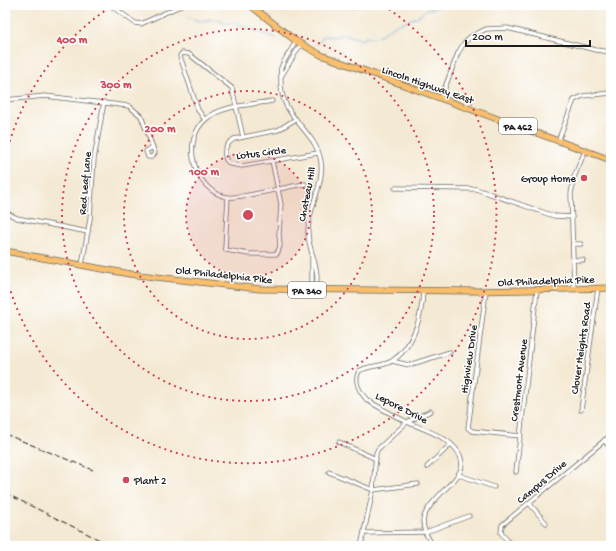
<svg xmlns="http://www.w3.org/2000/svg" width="616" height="551" viewBox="0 0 616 551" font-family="'Gochi Hand',sans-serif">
  <rect width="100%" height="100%" fill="#fff"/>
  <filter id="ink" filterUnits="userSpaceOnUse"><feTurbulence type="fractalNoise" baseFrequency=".025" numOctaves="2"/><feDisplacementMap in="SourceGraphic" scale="8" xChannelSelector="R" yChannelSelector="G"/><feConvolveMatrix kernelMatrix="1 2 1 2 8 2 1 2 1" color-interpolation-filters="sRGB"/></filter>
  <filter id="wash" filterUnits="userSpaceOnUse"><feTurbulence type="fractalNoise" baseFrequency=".012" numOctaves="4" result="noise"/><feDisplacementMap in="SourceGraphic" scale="16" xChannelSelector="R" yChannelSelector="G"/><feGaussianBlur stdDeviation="0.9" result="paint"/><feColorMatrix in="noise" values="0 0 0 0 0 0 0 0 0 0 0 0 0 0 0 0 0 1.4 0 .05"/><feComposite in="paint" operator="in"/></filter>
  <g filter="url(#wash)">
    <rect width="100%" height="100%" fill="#f4e9d3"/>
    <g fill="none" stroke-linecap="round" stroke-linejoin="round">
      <g stroke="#64a2d6" stroke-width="1">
        <polyline points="610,5 611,6"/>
        <polyline points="188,17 199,21 216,19 224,23 234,23 276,38"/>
        <polyline points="317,45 324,36 333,37 344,34 362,40 365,37 371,38 380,35 394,26 419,16 426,10 445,5"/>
      </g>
    </g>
  </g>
  <g filter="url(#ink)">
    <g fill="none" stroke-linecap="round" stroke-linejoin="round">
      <g stroke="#68645c" stroke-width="5">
        <g id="minor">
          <polyline points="110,5 135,23 141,24 182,5"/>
          <polyline points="353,7 358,5"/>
          <path d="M296 41C292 49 284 59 281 68 280 71 281 76 281 80 279 118 316 129 321 162 324 187 307 209 308 234 309 253 322 271 315 290"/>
          <polyline points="282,75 301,44"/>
          <polyline points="441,98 458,53 464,43 470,37 486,29 507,28 596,50 611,52"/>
          <polyline points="5,100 45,96 129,106 141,116 155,153 152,157 148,157 146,151 153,147"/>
          <path d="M272 101C252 105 222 105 206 119 180 141 194 191 227 197 240 199 289 186 305 184"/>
          <path d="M296 119 278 130 234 139C225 145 223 151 226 160L230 164 242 166 318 153"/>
          <polyline points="205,120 198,110 180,56 182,53 189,54 232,88 243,137"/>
          <polyline points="558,141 574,100 583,96 611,93"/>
          <polyline points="395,188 476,189 554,216 572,217"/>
          <polyline points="228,197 225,247 226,250 249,254 277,254 280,246 279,234 281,204 272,161"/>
          <polyline points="5,212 17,218 88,232"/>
          <polyline points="573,244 581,244"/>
          <polyline points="312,255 312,281 315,290"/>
          <polyline points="573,260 583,260"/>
          <polyline points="82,265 90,219 94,159 104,102"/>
          <polyline points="574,289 571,194 574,177 585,151"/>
          <path d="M423 291C422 315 414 347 392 361 382 367 369 365 359 371 353 382 360 392 367 400 380 408 393 415 407 422 425 430 461 440 462 464 462 471 458 475 454 480 446 489 424 508 423 521 423 530 428 538 433 546"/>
          <polyline points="486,291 468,428 472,431 521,436"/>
          <polyline points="392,361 409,365 450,352"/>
          <polyline points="581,410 598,288"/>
          <polyline points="604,440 611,449"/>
          <polyline points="339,442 376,459"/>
          <polyline points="427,467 451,444"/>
          <polyline points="329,472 373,490 418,484"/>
          <polyline points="516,472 537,290"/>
          <polyline points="459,475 494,487"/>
          <polyline points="529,503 546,523"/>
          <polyline points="364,533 426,532 469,516"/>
          <polyline points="361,546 373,490 376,453 378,449 407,422 431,411"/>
          <polyline points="512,546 501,533 502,525 611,435"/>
        </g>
      </g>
      <g stroke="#68645c" stroke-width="7">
        <g id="primary">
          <polyline points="250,5 296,41 321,55 611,160"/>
          <polyline points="5,251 130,274 260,289 476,291 611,288"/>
        </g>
      </g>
      <use href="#minor" stroke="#fff" stroke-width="3.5"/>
      <use href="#primary" stroke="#f9bf6d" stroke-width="5.5"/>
      <g stroke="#1c1c1c" stroke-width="1" stroke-dasharray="6 3" stroke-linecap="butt">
        <polyline points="5,434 93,470"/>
        <polyline points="5,493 112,546"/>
      </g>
    </g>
  </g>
  <circle cx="248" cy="215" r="62" fill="#d1495b" fill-opacity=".12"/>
  <g fill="none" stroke="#d1495b" stroke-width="2" stroke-dasharray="2 4">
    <circle cx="248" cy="215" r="62"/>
    <circle cx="248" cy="215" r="124"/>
    <circle cx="248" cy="215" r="186"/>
    <path d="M5 159A249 249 0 0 1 112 6M384 6A249 249 0 1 1 5 271"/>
  </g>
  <g fill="#d1495b" stroke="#fff" stroke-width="1.5">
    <circle cx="584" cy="178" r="4"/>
    <circle cx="126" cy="480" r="4"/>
  </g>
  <g text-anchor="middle" stroke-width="3" stroke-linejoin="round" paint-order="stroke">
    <g fill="#fff" stroke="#606060" stroke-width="1">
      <rect x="499" y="118" width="38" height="16" rx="3"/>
      <rect x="288" y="282" width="38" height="16" rx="3"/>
    </g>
    <g font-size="10" font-weight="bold" fill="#1c1c1c">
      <text x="518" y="130">PA 462</text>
      <text x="307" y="294">PA 340</text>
    </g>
    <g font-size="11" fill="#1c1c1c" stroke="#fff">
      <text transform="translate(428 84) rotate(19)" y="4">Lincoln Highway East</text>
      <text transform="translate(261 152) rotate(-7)" y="4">Lotus Circle</text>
      <text transform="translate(84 183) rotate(-85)" y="4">Red Leaf Lane</text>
      <text transform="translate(306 194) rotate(-79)" y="4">Chateau Hill</text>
      <text transform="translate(224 274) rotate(6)" y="4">Old Philadelphia Pike</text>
      <text transform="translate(546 280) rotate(-2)" y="4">Old Philadelphia Pike</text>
      <text transform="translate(580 348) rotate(-82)" y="4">Clover Heights Road</text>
      <text transform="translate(468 359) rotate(-82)" y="4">Highview Drive</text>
      <text transform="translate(518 380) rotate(-83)" y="4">Crestmont Avenue</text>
      <text transform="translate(402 407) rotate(27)" y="4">Lepore Drive</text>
      <text transform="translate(541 481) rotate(-40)" y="4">Campus Drive</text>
    </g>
    <g font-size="11" fill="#1c1c1c" stroke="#fff" text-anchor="end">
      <text x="576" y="182">Group Home</text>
      <text x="134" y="484" text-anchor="start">Plant 2</text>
    </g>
  </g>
  <circle cx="248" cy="215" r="6" fill="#d1495b" stroke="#fff" stroke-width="2"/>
  <g font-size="12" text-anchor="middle" font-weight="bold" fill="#d1495b" stroke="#fff" stroke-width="3" stroke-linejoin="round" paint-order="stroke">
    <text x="72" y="43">400 m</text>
    <text x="116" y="88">300 m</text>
    <text x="160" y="132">200 m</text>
    <text x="204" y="175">100 m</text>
  </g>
  <rect width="616" height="551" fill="none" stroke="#fff" stroke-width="20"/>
  <path d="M466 40v6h124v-6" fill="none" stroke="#1c1c1c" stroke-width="2"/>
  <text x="472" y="40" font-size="12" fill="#1c1c1c" stroke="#ffffff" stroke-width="3" paint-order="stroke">200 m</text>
</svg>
